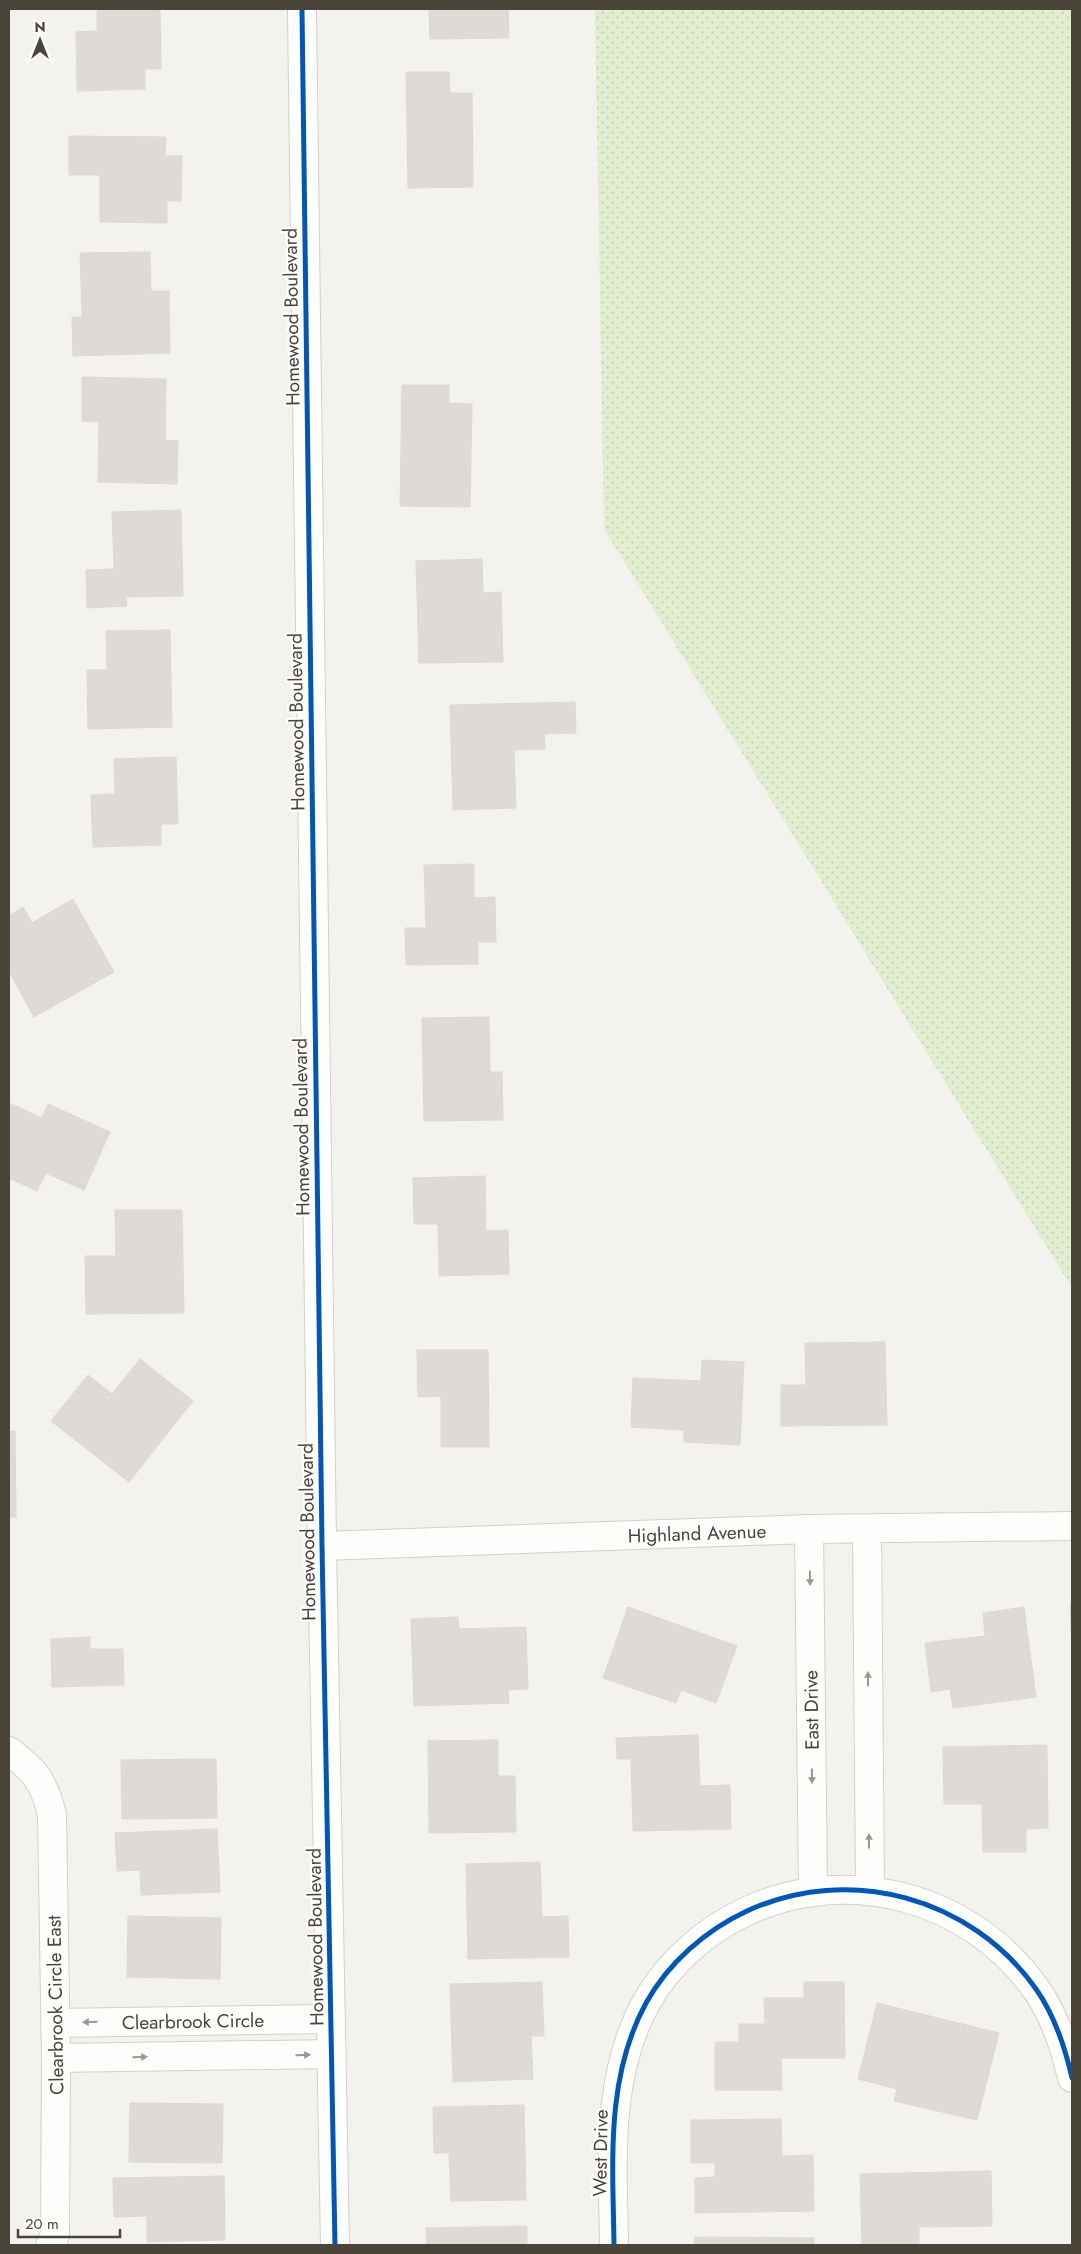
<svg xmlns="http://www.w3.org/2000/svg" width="1081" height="2254" viewBox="0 0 1081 2254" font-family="Jost,sans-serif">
  <defs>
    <pattern id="grass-dots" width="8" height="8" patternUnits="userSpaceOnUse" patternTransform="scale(1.25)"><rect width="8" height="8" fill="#e1eecf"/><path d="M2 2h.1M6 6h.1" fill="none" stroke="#c3cdb2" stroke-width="1.8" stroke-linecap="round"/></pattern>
  </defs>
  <rect width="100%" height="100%" fill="#f4f2ee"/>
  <polygon fill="url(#grass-dots)" points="595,9 1072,9 1072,1288 604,529"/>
  <g fill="#dedbd6" stroke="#dcd9d4">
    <polygon points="97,9 160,9 161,69 145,69 145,89 77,91 76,32 97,31"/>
    <polygon points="429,9 508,9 509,38 430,39"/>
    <polygon points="406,72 449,72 450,93 472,93 473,187 408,188"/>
    <polygon points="69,136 166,137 165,156 182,156 181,201 167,201 167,223 100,222 100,175 69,175"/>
    <polygon points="150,252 151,291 169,291 170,353 73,356 72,317 82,317 80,253"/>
    <polygon points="82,377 166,379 165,440 178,441 177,484 98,482 99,422 82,421"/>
    <polygon points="402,385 449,385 449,403 472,404 470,507 400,506"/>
    <polygon points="181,510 183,596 126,597 127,606 87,608 86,570 114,569 112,512"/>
    <polygon points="482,559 483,593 501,592 503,662 419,663 416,561"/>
    <polygon points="170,630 172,727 88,729 87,670 107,670 106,631"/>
    <polygon points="575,702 576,733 544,734 545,749 514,750 516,808 453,810 450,705"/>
    <polygon points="176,757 178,824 161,824 161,845 93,847 91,795 115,794 114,759"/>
    <polygon points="474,864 474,898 495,897 496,942 478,942 478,964 406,965 405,928 426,928 424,865"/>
    <polygon points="73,899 114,972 34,1017 9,971 9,916 23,907 32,923"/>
    <polygon points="489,1017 490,1072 502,1072 503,1120 424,1121 422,1018"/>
    <polygon points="9,1103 42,1118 48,1104 110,1132 84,1190 46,1173 37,1191 9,1178"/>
    <polygon points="485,1176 486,1231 508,1230 509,1274 439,1276 438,1224 414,1224 413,1178"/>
    <polygon points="115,1210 182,1210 184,1313 86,1314 85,1256 116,1256"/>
    <polygon points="885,1342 887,1425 781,1426 781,1385 806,1385 805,1343"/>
    <polygon points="417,1350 488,1350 489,1447 441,1447 441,1396 418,1397"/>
    <polygon points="140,1359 193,1401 129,1482 51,1421 88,1375 112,1394"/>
    <polygon points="702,1360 744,1362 740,1445 684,1442 684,1430 631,1427 633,1378 701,1381"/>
    <polygon points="15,1431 16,1517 9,1517 9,1432"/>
    <polygon points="1070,1604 1072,1604 1072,1651"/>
    <polygon points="628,1607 737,1646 716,1703 681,1690 676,1703 603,1678"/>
    <polygon points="1024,1607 1036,1697 953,1708 950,1689 931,1692 925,1643 985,1636 983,1613"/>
    <polygon points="458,1617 459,1629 526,1627 528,1689 508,1690 509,1703 414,1706 411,1619"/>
    <polygon points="90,1637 90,1649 123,1649 124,1685 52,1687 51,1639"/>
    <polygon points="698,1735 700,1786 730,1785 731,1829 633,1831 631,1759 617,1759 616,1738"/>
    <polygon points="498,1740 498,1776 515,1776 516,1832 429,1833 428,1741"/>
    <polygon points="1047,1745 1048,1828 1026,1829 1026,1852 983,1852 982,1804 944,1804 943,1747"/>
    <polygon points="216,1759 217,1818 122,1819 121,1760"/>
    <polygon points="217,1829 220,1892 141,1895 140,1870 117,1871 115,1833"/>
    <polygon points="540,1862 542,1917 568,1916 569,1957 468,1959 466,1864"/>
    <polygon points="128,1916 221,1918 220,1979 127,1977"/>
    <polygon points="542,1982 544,2036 531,2036 533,2079 453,2082 450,1984"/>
    <polygon points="804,1982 844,1982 845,2058 781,2058 782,2090 715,2090 715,2042 739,2042 739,2024 765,2024 764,1998 804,1998"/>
    <polygon points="877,2003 999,2033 977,2120 894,2101 897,2089 858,2079"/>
    <polygon points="130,2103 223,2104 222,2163 129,2162"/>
    <polygon points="524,2105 526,2200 451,2201 449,2153 434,2153 433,2107"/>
    <polygon points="781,2119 782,2156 813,2155 814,2211 695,2213 695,2178 715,2177 715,2163 691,2163 691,2120"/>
    <polygon points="991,2171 992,2226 919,2227 919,2245 862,2245 860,2174"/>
    <polygon points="224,2176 225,2240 147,2242 147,2216 114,2217 113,2178"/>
    <polygon points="527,2226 527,2245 427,2245 426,2228"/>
    <polygon points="695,2237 814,2238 814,2245 694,2245"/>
  </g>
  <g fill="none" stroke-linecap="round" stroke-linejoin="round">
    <g stroke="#d2d0cb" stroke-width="30">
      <g id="minor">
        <polyline points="809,1529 813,1891"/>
        <polyline points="867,1529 870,1890"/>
        <polyline points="322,1546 809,1529 1072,1526"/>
        <path d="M9 1751C36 1772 43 1780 52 1814L56 2058 55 2235 50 2245"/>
        <polyline points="55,2023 331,2019"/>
        <polyline points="56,2058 332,2054"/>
        <path d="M614 2245C613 2163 605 2078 646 2003 668 1963 706 1930 747 1911 849 1864 971 1897 1036 1989 1055 2016 1065 2047 1072 2078"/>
      </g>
    </g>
    <g stroke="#d2d0cb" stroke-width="30">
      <polyline id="tertiary" points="302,9 322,1546 335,2245"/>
    </g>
    <use href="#minor" stroke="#fdfdfc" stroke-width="28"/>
    <use href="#tertiary" stroke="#fdfdfc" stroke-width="28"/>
    <g stroke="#fff" stroke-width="8">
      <g id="cycleway">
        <polyline points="302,9 322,1546 335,2245"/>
        <path d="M614 2245C613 2163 605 2078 646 2003 668 1963 706 1930 747 1911 849 1864 971 1897 1036 1989 1055 2016 1065 2047 1072 2078"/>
      </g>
    </g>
    <use href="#cycleway" stroke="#0057b8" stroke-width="5"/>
  </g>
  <defs><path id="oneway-solid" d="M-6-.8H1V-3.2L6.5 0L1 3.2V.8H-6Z" transform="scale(1.25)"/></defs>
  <g fill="#9b9791">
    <use href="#oneway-solid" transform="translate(810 1578) rotate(89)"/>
    <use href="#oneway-solid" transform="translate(868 1679) rotate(-90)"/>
    <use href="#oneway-solid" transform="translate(812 1776) rotate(89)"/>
    <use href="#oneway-solid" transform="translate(869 1841) rotate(-90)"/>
    <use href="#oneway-solid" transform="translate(90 2022) rotate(179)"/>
    <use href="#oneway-solid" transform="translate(303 2055) rotate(-1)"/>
    <use href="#oneway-solid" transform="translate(140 2057) rotate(-1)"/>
  </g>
  <g text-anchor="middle" stroke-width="4.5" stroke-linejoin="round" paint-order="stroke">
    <g font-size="19" fill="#4b4439" stroke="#fff">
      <text transform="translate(291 317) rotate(-91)" y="7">Homewood Boulevard</text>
      <text transform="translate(296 722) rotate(-91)" y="7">Homewood Boulevard</text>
      <text transform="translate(301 1127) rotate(-91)" y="7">Homewood Boulevard</text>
      <text transform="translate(307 1532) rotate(-91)" y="7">Homewood Boulevard</text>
      <text transform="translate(697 1533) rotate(-2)" y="7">Highland Avenue</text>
      <text transform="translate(811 1710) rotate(-91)" y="7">East Drive</text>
      <text transform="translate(315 1937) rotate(-91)" y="7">Homewood Boulevard</text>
      <text transform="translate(55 2005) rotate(-91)" y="7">Clearbrook Circle East</text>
      <text transform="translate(193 2021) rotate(-1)" y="7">Clearbrook Circle</text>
      <text transform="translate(600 2153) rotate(-89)" y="7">West Drive</text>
    </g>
  </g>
  <rect width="1081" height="2254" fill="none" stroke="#4b4439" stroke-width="20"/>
  <g transform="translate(40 40)" stroke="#ffffff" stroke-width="4" paint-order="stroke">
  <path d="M0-4L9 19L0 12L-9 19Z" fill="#4b4439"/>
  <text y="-8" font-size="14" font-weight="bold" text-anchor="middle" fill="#4b4439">N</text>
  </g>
  <path d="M18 2229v8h102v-8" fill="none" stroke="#4b4439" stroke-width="2.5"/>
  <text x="25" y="2229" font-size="15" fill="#4b4439" stroke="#ffffff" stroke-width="4" paint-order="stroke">20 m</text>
</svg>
